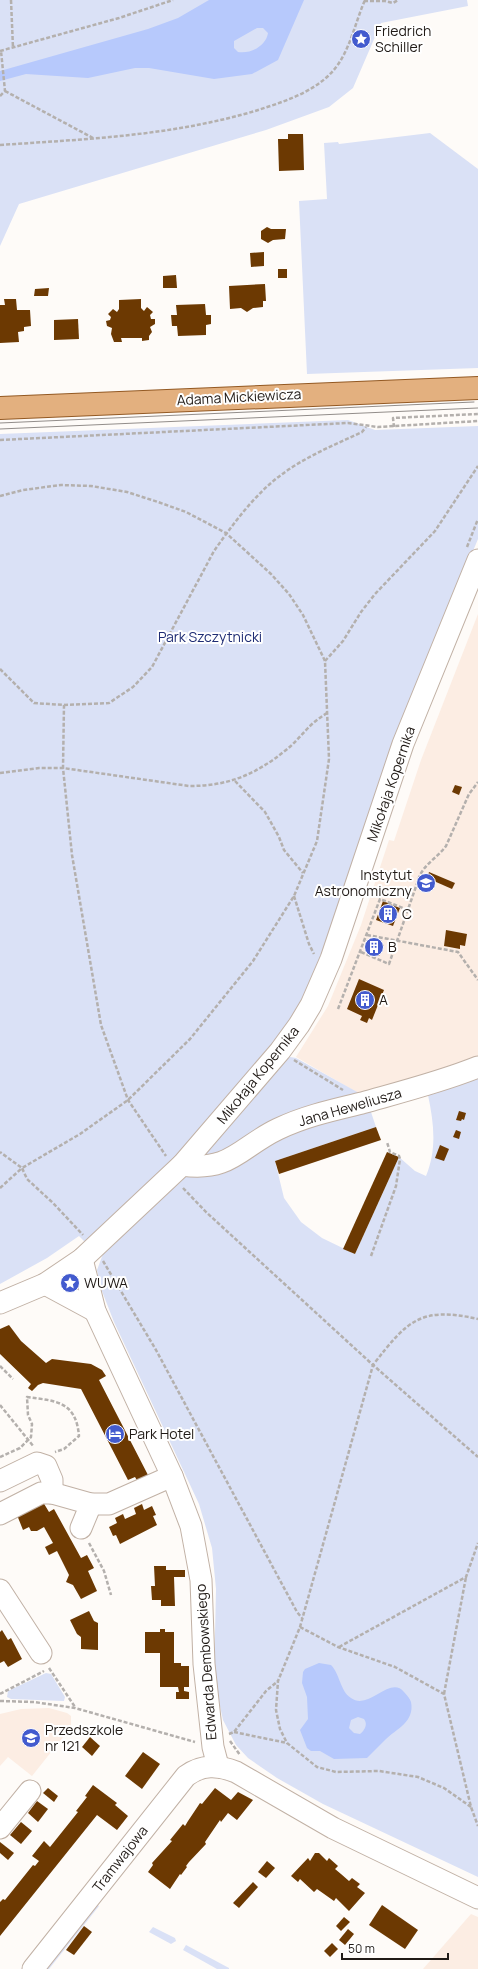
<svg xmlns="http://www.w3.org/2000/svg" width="478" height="1969" viewBox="0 0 478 1969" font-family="Manrope,sans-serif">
  <rect width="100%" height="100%" fill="#fefbf8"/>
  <g fill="#fcede3">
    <polygon points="478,614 478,1059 475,1062 358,1093 296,1057 328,1006 361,925 389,840 394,841 421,760"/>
    <polygon points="49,1708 67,1713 71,1716 71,1727 32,1776 8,1757 0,1766 0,1714 21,1709"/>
    <polygon points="471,1914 478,1917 478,1969 423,1969"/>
  </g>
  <g fill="#dae1f6">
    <polygon points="0,0 467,0 468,6 381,23 353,88 329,107 266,130 19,204 0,246"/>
    <polygon points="430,133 478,169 478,368 307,374 299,201 327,199 324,143 338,142 339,144"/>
    <polygon points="348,420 375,430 478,426 478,539 395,739 327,953 304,1007 218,1114 89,1246 79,1236 47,1258 0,1284 0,434"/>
    <path d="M285 1056 296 1058 359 1093 369 1106 376 1127 275 1161 284 1198 301 1222 322 1238 355 1254 399 1157 415 1171 426 1176C437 1149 434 1124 428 1095L478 1078V1877L323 1804 277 1778 248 1758 236 1745 223 1720 214 1679 216 1589 212 1548 199 1504 114 1322 100 1286 97 1270 103 1254 162 1198Z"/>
    <polygon points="46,1673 51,1674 65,1697 64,1701 11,1699 7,1697 8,1691"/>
    <polygon points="94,1902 99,1906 49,1969 40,1969"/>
    <polygon points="153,1927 175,1938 176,1941 171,1944 149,1932"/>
    <polygon points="186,1945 229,1968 229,1969 217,1969 183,1950"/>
  </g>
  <g fill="#b7c9fc" fill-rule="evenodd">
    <path d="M209 0H304L278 60 252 74 214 79 149 68H135L88 78 26 74 0 81V71L148 29 178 18ZM257 28H263L268 33C266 46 251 54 238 52L234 48V41Z"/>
    <path d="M319 1663 331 1665C340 1674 340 1691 351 1698 369 1711 390 1675 404 1692 407 1695 410 1699 411 1702 415 1722 396 1729 385 1740 379 1746 373 1752 367 1758L334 1759 320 1751H311L307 1748 300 1730 308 1719 307 1697 302 1683 303 1672 305 1669ZM358 1717 364 1719C368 1724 365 1730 360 1734L354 1733 349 1728 351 1720Z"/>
  </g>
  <g fill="#6c3902">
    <polygon points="288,134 303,134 304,170 279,171 278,139 288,139"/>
    <polygon points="267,227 271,229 286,229 285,239 273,240 268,243 261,239 261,231"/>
    <polygon points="264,252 264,266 251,267 250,253"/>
    <rect x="278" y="269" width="9" height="9"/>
    <polygon points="176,275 177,288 163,288 163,276"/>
    <polygon points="265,284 266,301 263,301 263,307 253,308 247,312 241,308 230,309 229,286"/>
    <polygon points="49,288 48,296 34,296 35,289"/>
    <polygon points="4,299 16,299 17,310 30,310 31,326 24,327 24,331 18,332 19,342 0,343 0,305 5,305"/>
    <polygon points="141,299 141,308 144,311 147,307 153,312 150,315 151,319 155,319 155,324 150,327 152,332 149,336 149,340 142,341 142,338 121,338 122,342 114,342 111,334 112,328 107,326 106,321 110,320 111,317 108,314 113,309 117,312 119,309 119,300"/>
    <polygon points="205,304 206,315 211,315 211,324 206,325 206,335 178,336 177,326 172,326 171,315 177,315 176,305"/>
    <polygon points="78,319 79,339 54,340 54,320"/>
    <polygon points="455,785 462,787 459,795 452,792"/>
    <polygon points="429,872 455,883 452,889 427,878"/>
    <polygon points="383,901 400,908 393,926 376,920"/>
    <polygon points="446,930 467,934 465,946 460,945 460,949 444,946"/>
    <polygon points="369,939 384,945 379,956 365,950"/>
    <polygon points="359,979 384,990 372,1020 369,1018 367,1023 360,1020 362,1016 347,1009"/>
    <polygon points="459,1111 466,1113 464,1120 462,1119 461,1121 456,1120"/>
    <polygon points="376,1127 381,1140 279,1174 275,1161"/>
    <polygon points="456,1130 461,1132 459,1139 453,1137"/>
    <polygon points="440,1145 449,1149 444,1161 435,1158"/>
    <polygon points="387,1152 399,1157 355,1254 343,1249"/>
    <polygon points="9,1325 21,1341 46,1363 52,1359 91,1364 102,1370 106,1376 99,1380 149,1477 138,1482 135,1477 128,1480 81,1389 43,1383 38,1385 32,1391 28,1388 31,1384 0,1354 0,1329"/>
    <polygon points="43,1502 49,1512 54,1509 81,1558 87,1555 94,1568 88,1571 97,1591 81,1599 73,1585 66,1582 69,1575 57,1551 49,1555 45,1547 53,1543 44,1527 37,1531 31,1531 29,1527 23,1530 17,1515"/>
    <polygon points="142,1504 144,1510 152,1506 156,1515 153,1516 157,1525 120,1544 116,1535 113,1536 109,1527 117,1523 115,1518 123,1514 125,1519 136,1514 134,1508"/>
    <polygon points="154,1566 166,1566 166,1570 185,1570 185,1577 174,1577 175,1606 161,1606 161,1600 152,1600 151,1586 155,1586"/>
    <polygon points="89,1611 94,1621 98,1623 98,1650 81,1649 81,1637 77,1634 70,1620"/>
    <polygon points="160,1629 165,1629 165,1632 174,1632 174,1663 181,1663 181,1666 189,1666 189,1687 184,1687 184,1691 189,1692 189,1699 176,1699 176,1692 179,1692 178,1687 160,1687 160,1653 145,1653 145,1632 160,1632"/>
    <polygon points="2,1630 8,1640 11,1638 22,1659 8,1667 4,1661 0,1663 0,1632"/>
    <polygon points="90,1737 100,1746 92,1756 82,1747"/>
    <polygon points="143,1752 160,1764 142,1789 125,1776"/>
    <polygon points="93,1785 117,1803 115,1805 128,1816 117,1830 97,1815 0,1936 0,1902 3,1899 5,1900 33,1865 35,1866 39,1861 32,1856 44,1841 50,1847 78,1812 76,1811 87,1797 85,1796"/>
    <polygon points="48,1788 58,1796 54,1802 43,1793"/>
    <polygon points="215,1788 231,1800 238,1792 253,1800 237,1820 228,1813 221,1822 220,1820 205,1842 206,1844 189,1862 186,1866 187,1867 181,1875 180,1874 170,1889 148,1872 153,1865 152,1863 172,1841 170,1840 183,1824 185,1826 188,1821 200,1803 202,1804"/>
    <polygon points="37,1801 48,1809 38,1822 28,1813"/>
    <polygon points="21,1822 32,1831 21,1844 10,1835"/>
    <polygon points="0,1842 14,1853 8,1860 0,1853"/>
    <polygon points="315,1853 319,1853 327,1861 329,1858 338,1866 335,1869 341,1874 349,1881 352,1878 360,1884 357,1887 365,1893 349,1911 336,1898 334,1901 317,1889 314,1892 300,1879 298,1882 291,1876 308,1858 310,1861"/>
    <polygon points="267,1861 275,1868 266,1878 258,1872"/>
    <polygon points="253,1882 258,1887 239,1908 233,1903"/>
    <polygon points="382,1905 418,1930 405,1949 369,1925"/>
    <polygon points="344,1917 350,1922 341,1931 336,1926"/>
    <polygon points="84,1926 92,1932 74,1955 66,1950"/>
    <polygon points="348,1929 354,1934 345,1945 339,1940"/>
    <polygon points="332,1943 338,1949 330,1957 324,1951"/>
  </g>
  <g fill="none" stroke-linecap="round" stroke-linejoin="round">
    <g stroke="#c1b1a5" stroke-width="23">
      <g id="minor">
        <path d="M182 1165C231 1172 240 1147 278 1129 305 1116 333 1110 362 1103 401 1092 441 1082 478 1067"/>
        <polyline points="82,1259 95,1311 172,1476 191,1526 201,1580 204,1664 213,1747 218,1766"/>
        <polyline points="45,1284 95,1311"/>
        <polyline points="0,1303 45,1284 82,1259 182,1165 280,1051 299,1025 311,1005 331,959 403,744 478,560"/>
        <polyline points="0,1481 37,1463 46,1466 52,1480 52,1493"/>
        <polyline points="0,1514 41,1493 52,1493 91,1504 109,1504 172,1476"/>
        <polyline points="81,1528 91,1504"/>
        <polyline points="0,1590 41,1653"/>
        <polyline points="0,1828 30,1791"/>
        <path d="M33 1969 186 1776C202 1764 218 1765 236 1772L333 1828 478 1898"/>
      </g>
    </g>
    <g stroke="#935923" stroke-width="24">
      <polyline id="major" points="0,408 478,388"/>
    </g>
    <g stroke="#b4b0ad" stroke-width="2.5" stroke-dasharray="4 2" stroke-linecap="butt">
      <polyline points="11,0 13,48"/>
      <polyline points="364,1 385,1 393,3 398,0"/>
      <polyline points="0,51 119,18 173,0"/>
      <polyline points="5,91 93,138"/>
      <polyline points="0,96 5,91 1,51"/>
      <path d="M0 145C88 139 170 136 255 111 280 103 309 94 328 76 349 57 354 25 365 0"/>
      <polyline points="394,427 393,418 478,414"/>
      <polyline points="0,440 348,423 378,427 478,421"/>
      <polyline points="0,496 23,490 61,485 91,486 127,492 158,502 186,512 226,533 271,574 289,594 303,615 325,661 329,759 317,841 294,896 253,961 190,1039 128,1100 80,1134 22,1168 0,1152"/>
      <polyline points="467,547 478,519"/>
      <polyline points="325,661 343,641 361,612 375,594 435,531 478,466"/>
      <polyline points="0,669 34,703 64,705 63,768 72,855 101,1025 128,1100 166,1156"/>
      <path d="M64 705 109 703 133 687 152 667 214 551C233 524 255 494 281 475 305 457 334 445 362 432L366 427"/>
      <path d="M0 773 39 768H63L189 786C228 786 255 775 286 750 295 743 302 734 310 726 315 721 321 717 327 713"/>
      <polyline points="235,781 265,812 279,837 284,850 303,873"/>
      <polyline points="294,896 309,944 314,954"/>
      <polyline points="367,935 458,952 478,980"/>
      <path d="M361 952 389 964 420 875C426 863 438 857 446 846L469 794 478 782"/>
      <polyline points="338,1009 380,899 408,910"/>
      <polyline points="294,1060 343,1090"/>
      <polyline points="0,1188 22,1168 27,1179 53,1203 83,1235"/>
      <polyline points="183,1188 206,1212 373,1365 478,1457"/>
      <polyline points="371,1256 396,1186 400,1159 399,1156 390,1152 387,1142"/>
      <polyline points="103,1261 156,1350 297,1612 302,1618"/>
      <polyline points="0,1366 13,1379"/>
      <polyline points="0,1405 34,1447"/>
      <path d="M0 1457 20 1448 31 1437 32 1424 28 1415 27 1397C56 1401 76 1401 79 1436L64 1449 55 1452"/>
      <polyline points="89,1543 104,1571 111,1595"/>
      <polyline points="300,1627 338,1647 395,1667 444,1694 471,1807 478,1826"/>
      <polyline points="339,1647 466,1577 478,1543"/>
      <polyline points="49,1668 75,1707"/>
      <polyline points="0,1694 44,1671"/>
      <polyline points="444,1694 466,1577"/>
      <polyline points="0,1701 34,1702 75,1708 195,1742"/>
      <polyline points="234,1732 287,1743"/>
      <polyline points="229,1734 234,1732 266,1691 278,1681"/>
      <polyline points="230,1741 240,1755"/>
      <path d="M471 1807 444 1788 418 1777 379 1771 336 1772 317 1767 287 1743 280 1729 276 1710 278 1681 300 1627 373 1365C407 1321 420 1306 478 1319"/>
    </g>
    <use href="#minor" stroke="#fff" stroke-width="21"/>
    <use href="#major" stroke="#e3b07f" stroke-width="22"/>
    <g stroke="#928d8a" stroke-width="1">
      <polyline points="0,423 474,402"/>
      <polyline points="0,429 478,408"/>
    </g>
  </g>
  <defs>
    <g id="sight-disc" transform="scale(1)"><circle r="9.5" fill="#435bce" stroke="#fff"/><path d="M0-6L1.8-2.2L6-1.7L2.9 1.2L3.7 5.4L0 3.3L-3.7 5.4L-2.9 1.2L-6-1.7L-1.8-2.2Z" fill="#fff"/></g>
    <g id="university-disc" transform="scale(1)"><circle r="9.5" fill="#435bce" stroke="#fff"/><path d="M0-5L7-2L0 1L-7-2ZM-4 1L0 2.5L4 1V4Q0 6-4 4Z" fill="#fff"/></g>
    <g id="building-disc" transform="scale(1)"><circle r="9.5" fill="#435bce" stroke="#fff"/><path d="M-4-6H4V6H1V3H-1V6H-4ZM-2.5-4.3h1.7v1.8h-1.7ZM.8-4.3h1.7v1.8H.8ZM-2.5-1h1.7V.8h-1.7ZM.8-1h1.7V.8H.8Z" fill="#fff"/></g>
    <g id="hotel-disc" transform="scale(1)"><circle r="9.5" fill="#435bce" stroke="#fff"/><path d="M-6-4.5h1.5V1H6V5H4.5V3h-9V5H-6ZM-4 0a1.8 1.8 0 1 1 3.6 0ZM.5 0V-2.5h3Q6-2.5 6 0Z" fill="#fff"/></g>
    <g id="school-disc" transform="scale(1)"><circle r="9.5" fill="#435bce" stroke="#fff"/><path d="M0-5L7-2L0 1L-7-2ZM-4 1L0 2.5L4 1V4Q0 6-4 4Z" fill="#fff"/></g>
  </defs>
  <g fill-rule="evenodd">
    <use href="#sight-disc" x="361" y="39"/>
    <use href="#university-disc" x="426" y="883"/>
    <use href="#building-disc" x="388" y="914"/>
    <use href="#building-disc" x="374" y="947"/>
    <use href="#building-disc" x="365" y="1000"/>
    <use href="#sight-disc" x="70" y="1283"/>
    <use href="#hotel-disc" x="115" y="1434"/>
    <use href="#school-disc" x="31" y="1738"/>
  </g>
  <g text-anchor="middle" stroke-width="4" stroke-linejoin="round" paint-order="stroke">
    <g font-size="14" fill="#201a16" stroke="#fff" text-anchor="start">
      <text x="375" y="36">Friedrich<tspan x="375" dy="16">Schiller</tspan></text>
      <text x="412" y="880" text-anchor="end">Instytut<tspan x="412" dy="16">Astronomiczny</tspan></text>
      <text x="402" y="919">C</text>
      <text x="388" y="952">B</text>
      <text x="379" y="1005">A</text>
      <text x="84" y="1288">WUWA</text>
      <text x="129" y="1439">Park Hotel</text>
      <text x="45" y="1735">Przedszkole<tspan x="45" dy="16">nr 121</tspan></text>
    </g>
    <g font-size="14" fill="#201a16" stroke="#fff">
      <text transform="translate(239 397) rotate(-3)" y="5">Adama Mickiewicza</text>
      <text transform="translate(391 784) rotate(-71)" y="5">Mikołaja Kopernika</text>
      <text transform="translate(258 1075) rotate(-51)" y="5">Mikołaja Kopernika</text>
      <text transform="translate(350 1107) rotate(-16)" y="5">Jana Heweliusza</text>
      <text transform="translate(206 1662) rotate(-94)" y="5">Edwarda Dembowskiego</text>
      <text transform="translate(120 1859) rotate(-52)" y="5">Tramwajowa</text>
    </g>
    <g font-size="14" fill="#1f2d74" stroke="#fff">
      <text x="210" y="642">Park Szczytnicki</text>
    </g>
  </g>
  <path d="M342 1953v6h106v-6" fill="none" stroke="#201a16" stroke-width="2"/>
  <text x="348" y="1953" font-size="12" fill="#201a16" stroke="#ffffff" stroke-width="3" paint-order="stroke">50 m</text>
</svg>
